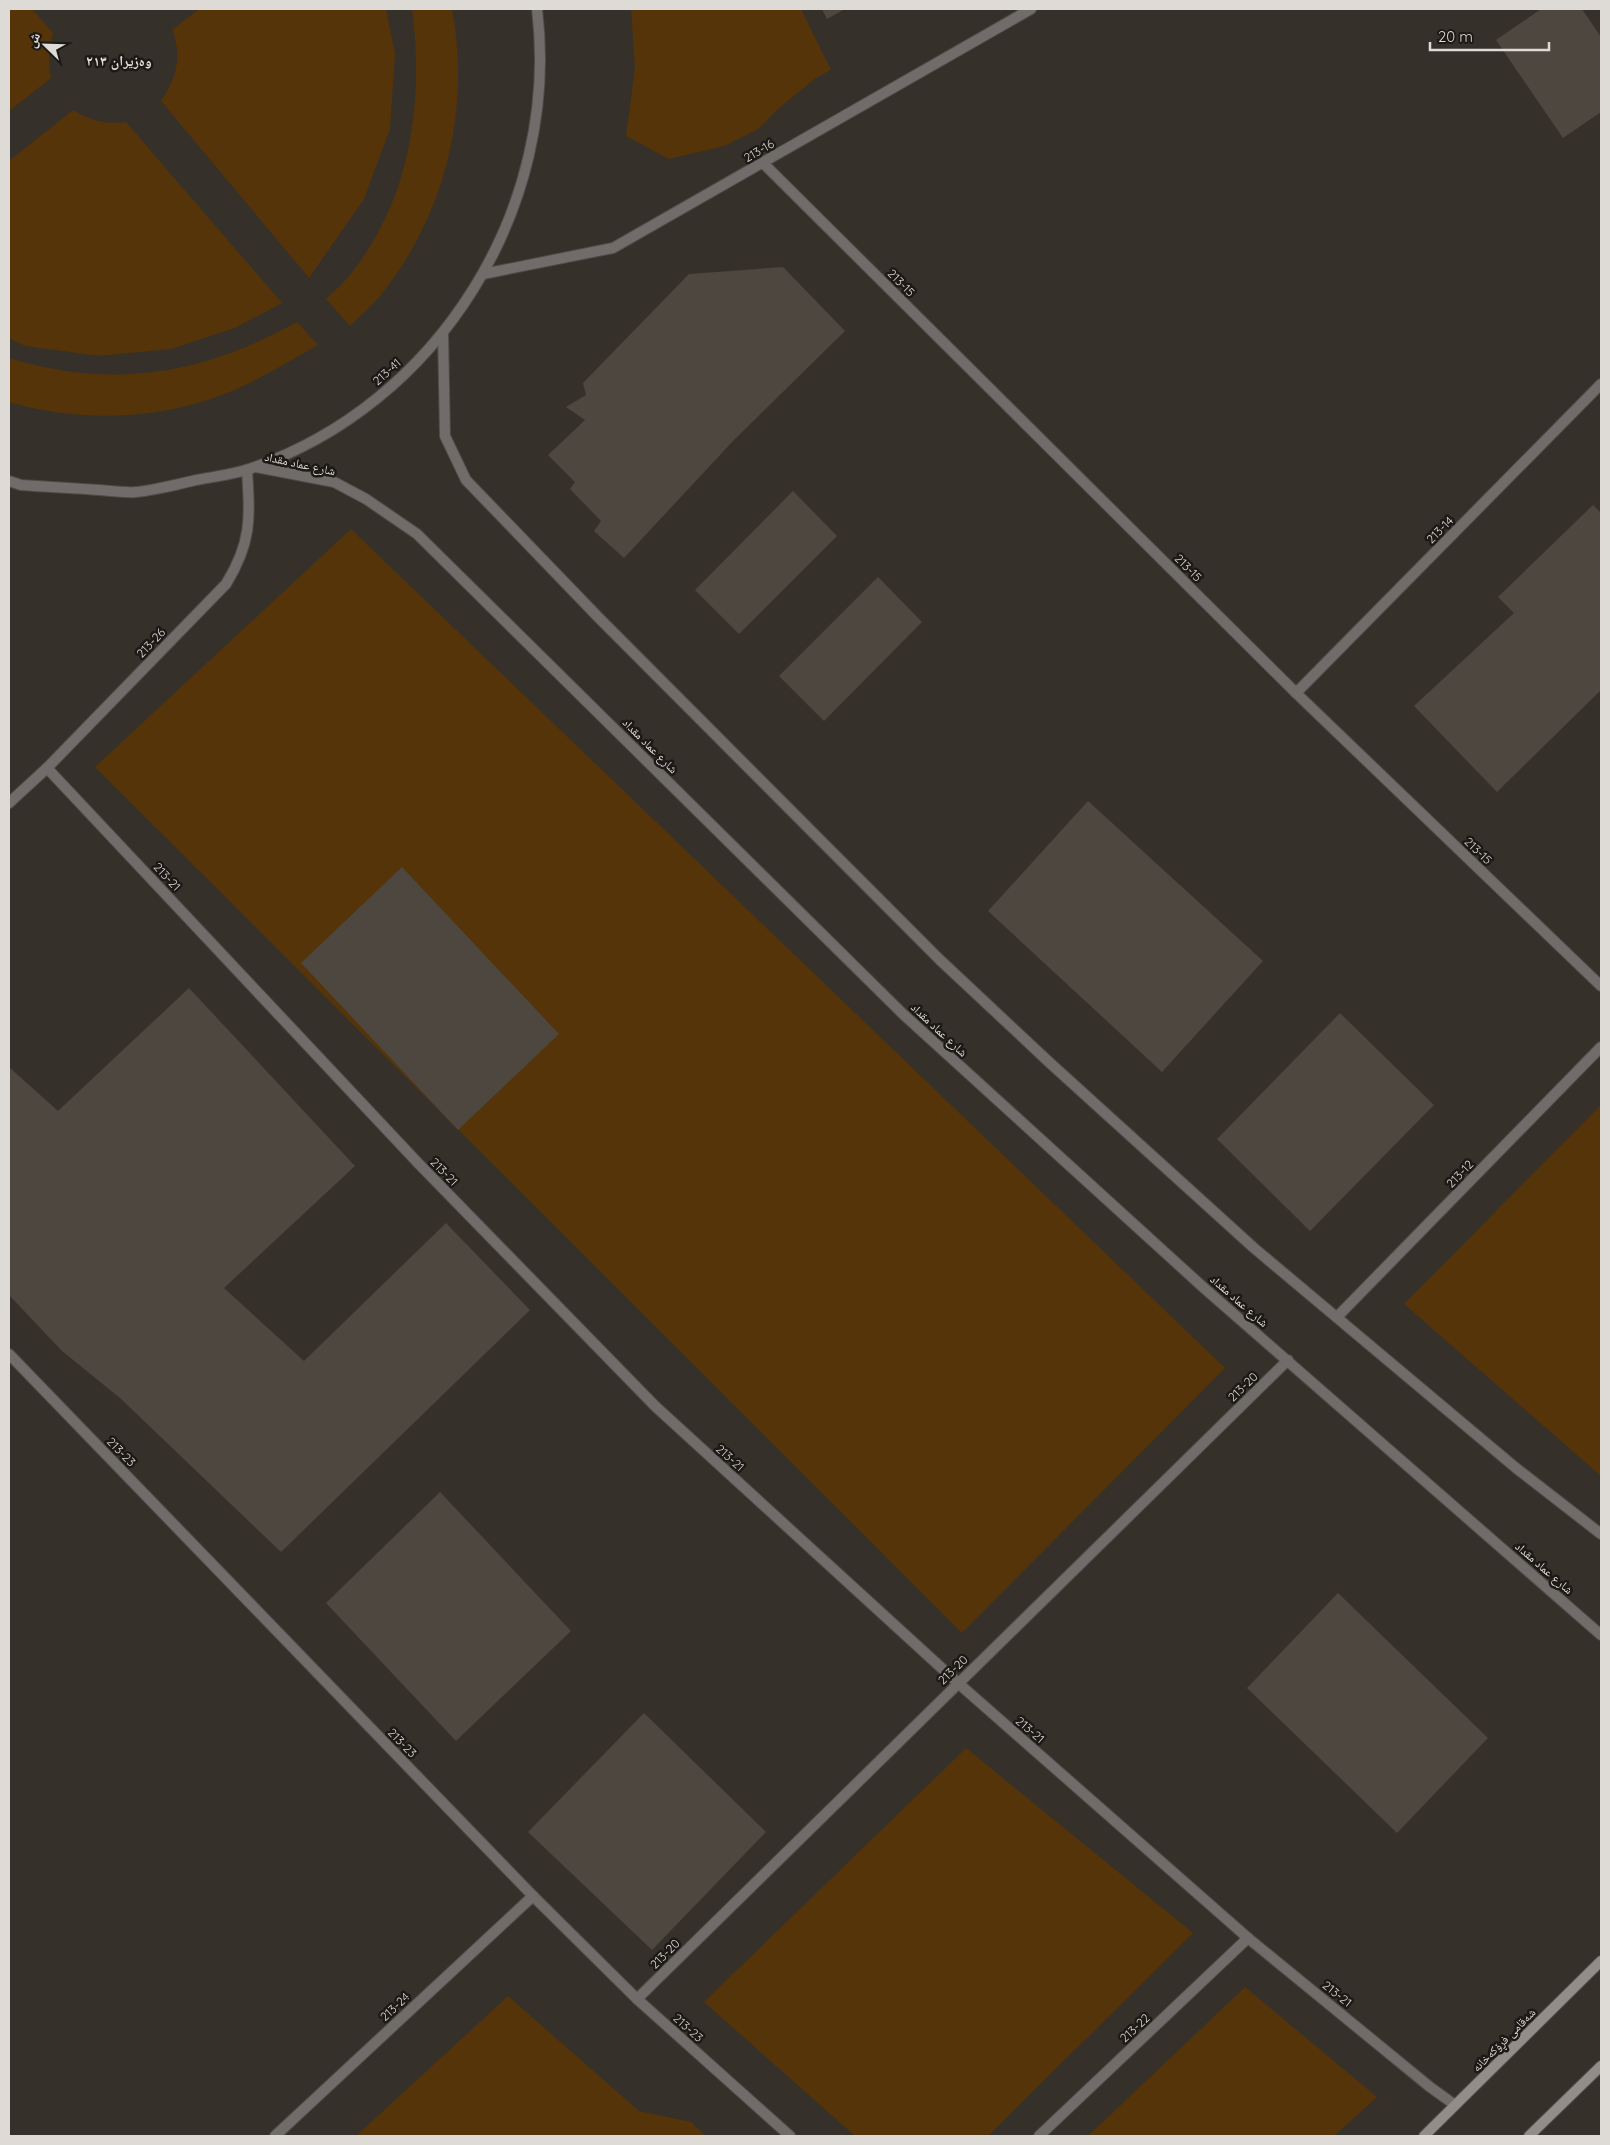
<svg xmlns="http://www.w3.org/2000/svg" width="1610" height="2145" viewBox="0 0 1610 2145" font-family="Quicksand,'Noto Naskh Arabic',sans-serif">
  <rect width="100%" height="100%" fill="#36302a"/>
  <g fill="#543408">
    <path d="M9 9H32L53 33C49 49 48 62 51 78L9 111Z"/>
    <path d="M199 9H386L395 54 390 129 364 199 309 278 161 101C176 79 183 56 172 30Z"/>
    <path d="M412 9H452C471 110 445 216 380 296 371 307 360 316 350 326L326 299C335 290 346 281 353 271 411 197 424 100 412 9Z"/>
    <polygon points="631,9 801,9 831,70 816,78 779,108 758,129 724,146 669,159 626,136 635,68"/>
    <path d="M73 110C88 120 108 125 126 122L282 303 235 328 171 349 99 356 25 346 9 338V161Z"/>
    <path d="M297 322 318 345C292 360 267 375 241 387 170 420 83 424 9 402V358C113 390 203 374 297 322Z"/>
    <polygon points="351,529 1225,1368 962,1633 95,767"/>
    <polygon points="1601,1105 1601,1476 1404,1304"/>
    <polygon points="966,1748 1193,1933 988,2136 855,2136 704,2002"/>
    <polygon points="1245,1987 1377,2097 1334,2136 1088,2136"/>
    <polygon points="508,1996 639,2111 691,2122 706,2136 356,2136"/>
  </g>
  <g fill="#4d4740">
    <polygon points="822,9 845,9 827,19"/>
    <polygon points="1541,9 1582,9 1601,37 1601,112 1563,138 1496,40"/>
    <polygon points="783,267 845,331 734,440 624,558 594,531 601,521 570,489 575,482 548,455 585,420 566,407 586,395 583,383 689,274"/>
    <polygon points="793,491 837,536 739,634 695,590"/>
    <polygon points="1593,505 1601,513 1601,690 1497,792 1414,706 1514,613 1498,597"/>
    <polygon points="878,577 922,622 824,721 779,676"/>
    <polygon points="1088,801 1263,961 1162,1072 988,911"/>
    <polygon points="402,867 559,1034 458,1130 301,963"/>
    <polygon points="189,988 355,1166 224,1288 304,1361 446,1223 530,1310 281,1552 120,1398 62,1351 9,1295 9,1067 58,1111"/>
    <polygon points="1340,1013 1434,1105 1310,1231 1217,1139"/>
    <polygon points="440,1492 571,1631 456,1741 326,1603"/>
    <polygon points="1338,1593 1488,1738 1397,1833 1247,1688"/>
    <polygon points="644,1713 766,1832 652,1950 528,1832"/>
  </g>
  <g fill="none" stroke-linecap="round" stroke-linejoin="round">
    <g stroke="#514b46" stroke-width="12">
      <g id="minor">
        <polyline points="763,163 1296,693 1601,986"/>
        <polyline points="483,274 613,248 1031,9"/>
        <polyline points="1296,693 1601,384"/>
        <polyline points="47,768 418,1163 655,1406 958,1683 1248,1938 1430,2087 1455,2105"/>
        <path d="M9 803 47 768 226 584C252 542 250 518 247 470"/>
        <polyline points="1337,1317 1601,1047"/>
        <polyline points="9,1354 533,1896 637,1999 790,2136"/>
        <polyline points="637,1999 1288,1360"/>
        <polyline points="275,2136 533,1896"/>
        <polyline points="1039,2136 1248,1938"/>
      </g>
    </g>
    <g stroke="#514b46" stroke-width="12">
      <g id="tertiary">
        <polyline points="443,333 445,436 466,480 599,618 939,959 1050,1063 1254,1248 1516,1468 1601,1534"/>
        <polyline points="256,467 334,482 366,499 417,534 903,1014 1204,1288 1601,1635"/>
        <path d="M9 481 21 485C47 487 73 488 99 490 111 491 124 493 136 492 155 490 174 485 192 481 211 477 231 475 249 469 439 405 561 207 537 9"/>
      </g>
    </g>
    <g stroke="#514b46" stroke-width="12">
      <g id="secondary">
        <polyline points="1424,2136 1601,1961"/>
        <polyline points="1529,2136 1601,2066"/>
      </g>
    </g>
    <use href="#minor" stroke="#706c69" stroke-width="10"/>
    <use href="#tertiary" stroke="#706c69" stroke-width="10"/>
    <use href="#secondary" stroke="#928d88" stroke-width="10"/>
  </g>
  <g text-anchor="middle" stroke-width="5" stroke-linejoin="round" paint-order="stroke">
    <g font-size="12" fill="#dedad6" stroke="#1c1916">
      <text transform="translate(759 151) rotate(-30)" y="4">213-16</text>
      <text transform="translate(901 283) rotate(45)" y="4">213-15</text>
      <text transform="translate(387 372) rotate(-42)" y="4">213-41</text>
      <text transform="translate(300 464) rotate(12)" y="4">شارع عماد مقداد</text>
      <text transform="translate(1440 530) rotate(-45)" y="4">213-14</text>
      <text transform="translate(1188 568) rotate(45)" y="4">213-15</text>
      <text transform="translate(151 643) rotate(-46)" y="4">213-26</text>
      <text transform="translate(650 746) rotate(45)" y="4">شارع عماد مقداد</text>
      <text transform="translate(1478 851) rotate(44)" y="4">213-15</text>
      <text transform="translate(167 877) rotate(47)" y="4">213-21</text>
      <text transform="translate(939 1030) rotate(43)" y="4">شارع عماد مقداد</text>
      <text transform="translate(444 1172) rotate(46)" y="4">213-21</text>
      <text transform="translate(1460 1174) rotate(-46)" y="4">213-12</text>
      <text transform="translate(1239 1301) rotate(41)" y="4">شارع عماد مقداد</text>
      <text transform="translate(1243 1387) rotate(-44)" y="4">213-20</text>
      <text transform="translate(121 1452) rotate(46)" y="4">213-23</text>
      <text transform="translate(730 1458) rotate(42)" y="4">213-21</text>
      <text transform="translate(1544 1568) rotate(41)" y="4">شارع عماد مقداد</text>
      <text transform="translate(953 1670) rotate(-44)" y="4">213-20</text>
      <text transform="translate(1030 1730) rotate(41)" y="4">213-21</text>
      <text transform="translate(402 1743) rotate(46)" y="4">213-23</text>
      <text transform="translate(665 1954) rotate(-45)" y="4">213-20</text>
      <text transform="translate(1337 1994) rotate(39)" y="4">213-21</text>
      <text transform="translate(395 2007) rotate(-43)" y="4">213-24</text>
      <text transform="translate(688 2028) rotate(42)" y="4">213-23</text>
      <text transform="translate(1135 2028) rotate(-43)" y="4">213-22</text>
      <text transform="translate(1504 2040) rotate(-45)" y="4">شەقامی فڕۆکەخانە</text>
    </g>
    <g font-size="14" font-weight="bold" fill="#e8e0d7" stroke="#1c1916">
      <text x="119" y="66">وەزیران ٢١٣</text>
    </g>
  </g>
  <rect width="1610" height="2145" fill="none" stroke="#dedad6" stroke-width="20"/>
  <g transform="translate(45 45) rotate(293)" stroke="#1c1916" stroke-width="4" paint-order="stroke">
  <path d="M0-4L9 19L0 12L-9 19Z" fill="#dedad6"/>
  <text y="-8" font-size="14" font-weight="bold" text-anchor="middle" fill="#dedad6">ش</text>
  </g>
  <path d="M1430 42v8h119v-8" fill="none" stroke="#dedad6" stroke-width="2.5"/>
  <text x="1438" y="42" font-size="15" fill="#dedad6" stroke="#1c1916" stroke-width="4" paint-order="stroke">20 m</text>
</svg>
